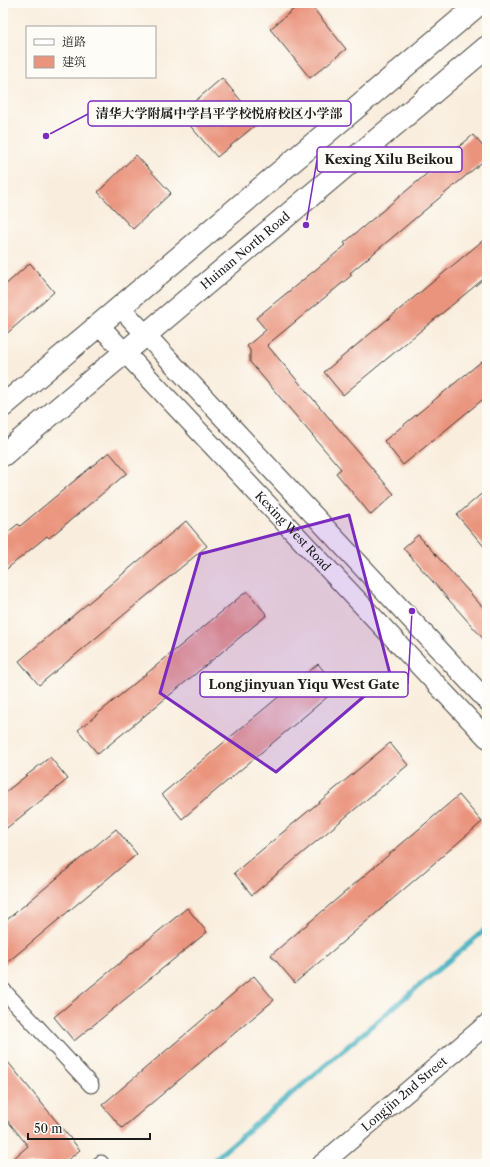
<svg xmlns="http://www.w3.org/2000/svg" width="490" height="1167" viewBox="0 0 490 1167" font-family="'Libre Caslon Text','Noto Serif SC',serif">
  <rect width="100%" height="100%" fill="#fdfcf7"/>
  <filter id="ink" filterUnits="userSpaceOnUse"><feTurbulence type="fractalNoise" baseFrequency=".025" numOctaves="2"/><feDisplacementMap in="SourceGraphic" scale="8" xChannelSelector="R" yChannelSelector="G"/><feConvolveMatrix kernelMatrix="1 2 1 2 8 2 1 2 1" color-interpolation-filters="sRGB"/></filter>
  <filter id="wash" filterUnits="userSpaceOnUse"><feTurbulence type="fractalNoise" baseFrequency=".012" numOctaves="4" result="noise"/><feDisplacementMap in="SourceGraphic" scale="16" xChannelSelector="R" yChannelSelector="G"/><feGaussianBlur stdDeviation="0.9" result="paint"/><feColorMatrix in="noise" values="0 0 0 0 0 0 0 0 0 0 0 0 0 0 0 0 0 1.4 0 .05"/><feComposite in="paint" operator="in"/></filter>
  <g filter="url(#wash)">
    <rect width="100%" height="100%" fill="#f9eede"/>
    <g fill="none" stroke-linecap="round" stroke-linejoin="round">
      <polyline stroke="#43b0c0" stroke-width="5" points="209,1164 487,928"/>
    </g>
    <g id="blocks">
      <g fill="#ea947e">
        <polygon points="301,3 309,3 346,49 310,78 270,29"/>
        <polygon points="222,78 259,122 217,157 180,114"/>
        <polygon points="473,135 487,151 487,158 350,273 352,275 267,345 394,494 371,515 336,473 341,469 250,362 250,350 247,346 266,330 256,318 346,245 344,243"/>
        <polygon points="136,155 171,193 133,229 98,192"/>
        <polygon points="487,237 487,276 343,395 324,372"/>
        <polygon points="30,263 54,292 3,337 3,287"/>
        <polygon points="487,357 487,396 403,465 384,441"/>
        <polygon points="109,452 127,473 49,538 47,536 3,572 3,536 18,524 20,526"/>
        <polygon points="487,489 487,550 457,515"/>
        <polygon points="186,521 207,546 39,685 19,661"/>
        <polygon points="418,535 487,612 487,643 403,548"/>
        <polygon points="247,591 267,615 98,754 78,730"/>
        <polygon points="318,664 338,688 182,819 162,794"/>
        <polygon points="390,743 408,765 252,895 234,873"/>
        <polygon points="50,757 68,779 3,831 3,794"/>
        <polygon points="459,795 482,822 295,983 271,955"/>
        <polygon points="116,829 137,854 3,966 3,923"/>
        <polygon points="187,908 207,932 74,1041 54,1017"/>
        <polygon points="254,976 274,1000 122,1128 102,1105"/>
        <polygon points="3,1056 80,1150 63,1164 7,1164 28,1146 3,1115"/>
      </g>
    </g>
  </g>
  <g filter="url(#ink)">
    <use href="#blocks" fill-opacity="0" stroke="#3d3c39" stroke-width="1"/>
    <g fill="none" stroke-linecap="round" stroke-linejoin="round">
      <g stroke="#3d3c39" stroke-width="17">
        <g id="minor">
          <polyline points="3,990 91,1085"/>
          <polyline points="100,1164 101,1163"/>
        </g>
      </g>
      <g stroke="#3d3c39" stroke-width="21">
        <g id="tertiary">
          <polyline points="120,307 487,701"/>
          <path id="s1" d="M99 325 487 738"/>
          <path id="s2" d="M322 1164 487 1024"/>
        </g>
      </g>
      <g stroke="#3d3c39" stroke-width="24">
        <g id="primary">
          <polyline points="3,406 480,3"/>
          <path id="s3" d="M3 455 487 47"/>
        </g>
      </g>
      <use href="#minor" stroke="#fff" stroke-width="15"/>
      <use href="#tertiary" stroke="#fff" stroke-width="19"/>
      <use href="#primary" stroke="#fff" stroke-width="22"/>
    </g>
  </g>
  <path fill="#7b2cbf" fill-opacity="0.2" stroke="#7b2cbf" stroke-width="3" stroke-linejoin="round" d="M349 515 390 674 276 772 160 693 200 554Z"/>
  <g text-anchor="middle" stroke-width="4" stroke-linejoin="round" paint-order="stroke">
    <g font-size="12" fill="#1c1c1c" stroke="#fdfcf7">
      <text dy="4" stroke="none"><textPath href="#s3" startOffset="317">Huinan North Road</textPath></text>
      <text dy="4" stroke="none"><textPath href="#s1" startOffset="283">Kexing West Road</textPath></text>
      <text dy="4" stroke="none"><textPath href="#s2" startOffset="108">Longjin 2nd Street</textPath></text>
    </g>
  </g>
  <path fill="none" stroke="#7b2cbf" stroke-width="1.5" d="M46 136L88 114M306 225L317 160M412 611L408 684"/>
  <g fill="#7b2cbf" stroke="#fdfcf7" stroke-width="1.5">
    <circle cx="46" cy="136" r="4"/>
    <circle cx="306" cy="225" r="4"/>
    <circle cx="412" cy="611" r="4"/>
  </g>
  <g fill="#fdfcf7" stroke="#7b2cbf" stroke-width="1.5">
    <rect x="88" y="101" width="263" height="25" rx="4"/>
    <rect x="317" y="147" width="145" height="25" rx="4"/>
    <rect x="200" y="672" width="208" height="25" rx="4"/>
  </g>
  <g font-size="13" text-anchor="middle" font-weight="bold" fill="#1c1c1c">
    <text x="219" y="118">清华大学附属中学昌平学校悦府校区小学部</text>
    <text x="389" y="164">Kexing Xilu Beikou</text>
    <text x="304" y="689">Longjinyuan Yiqu West Gate</text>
  </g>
  <rect width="490" height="1167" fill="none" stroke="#fdfcf7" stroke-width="16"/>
  <rect x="26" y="26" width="130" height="52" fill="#fdfcf7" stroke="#a3a29f"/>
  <rect x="34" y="39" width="20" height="6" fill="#ffffff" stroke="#a3a29f"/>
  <text x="62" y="46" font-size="12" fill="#1c1c1c">道路</text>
  <rect x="34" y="56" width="20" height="12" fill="#ea947e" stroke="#a3a29f"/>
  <text x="62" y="66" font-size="12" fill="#1c1c1c">建筑</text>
  <path d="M28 1133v6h122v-6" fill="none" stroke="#1c1c1c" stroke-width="2"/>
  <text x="34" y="1133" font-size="12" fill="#1c1c1c" stroke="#fdfcf7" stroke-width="3" paint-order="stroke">50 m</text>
</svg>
